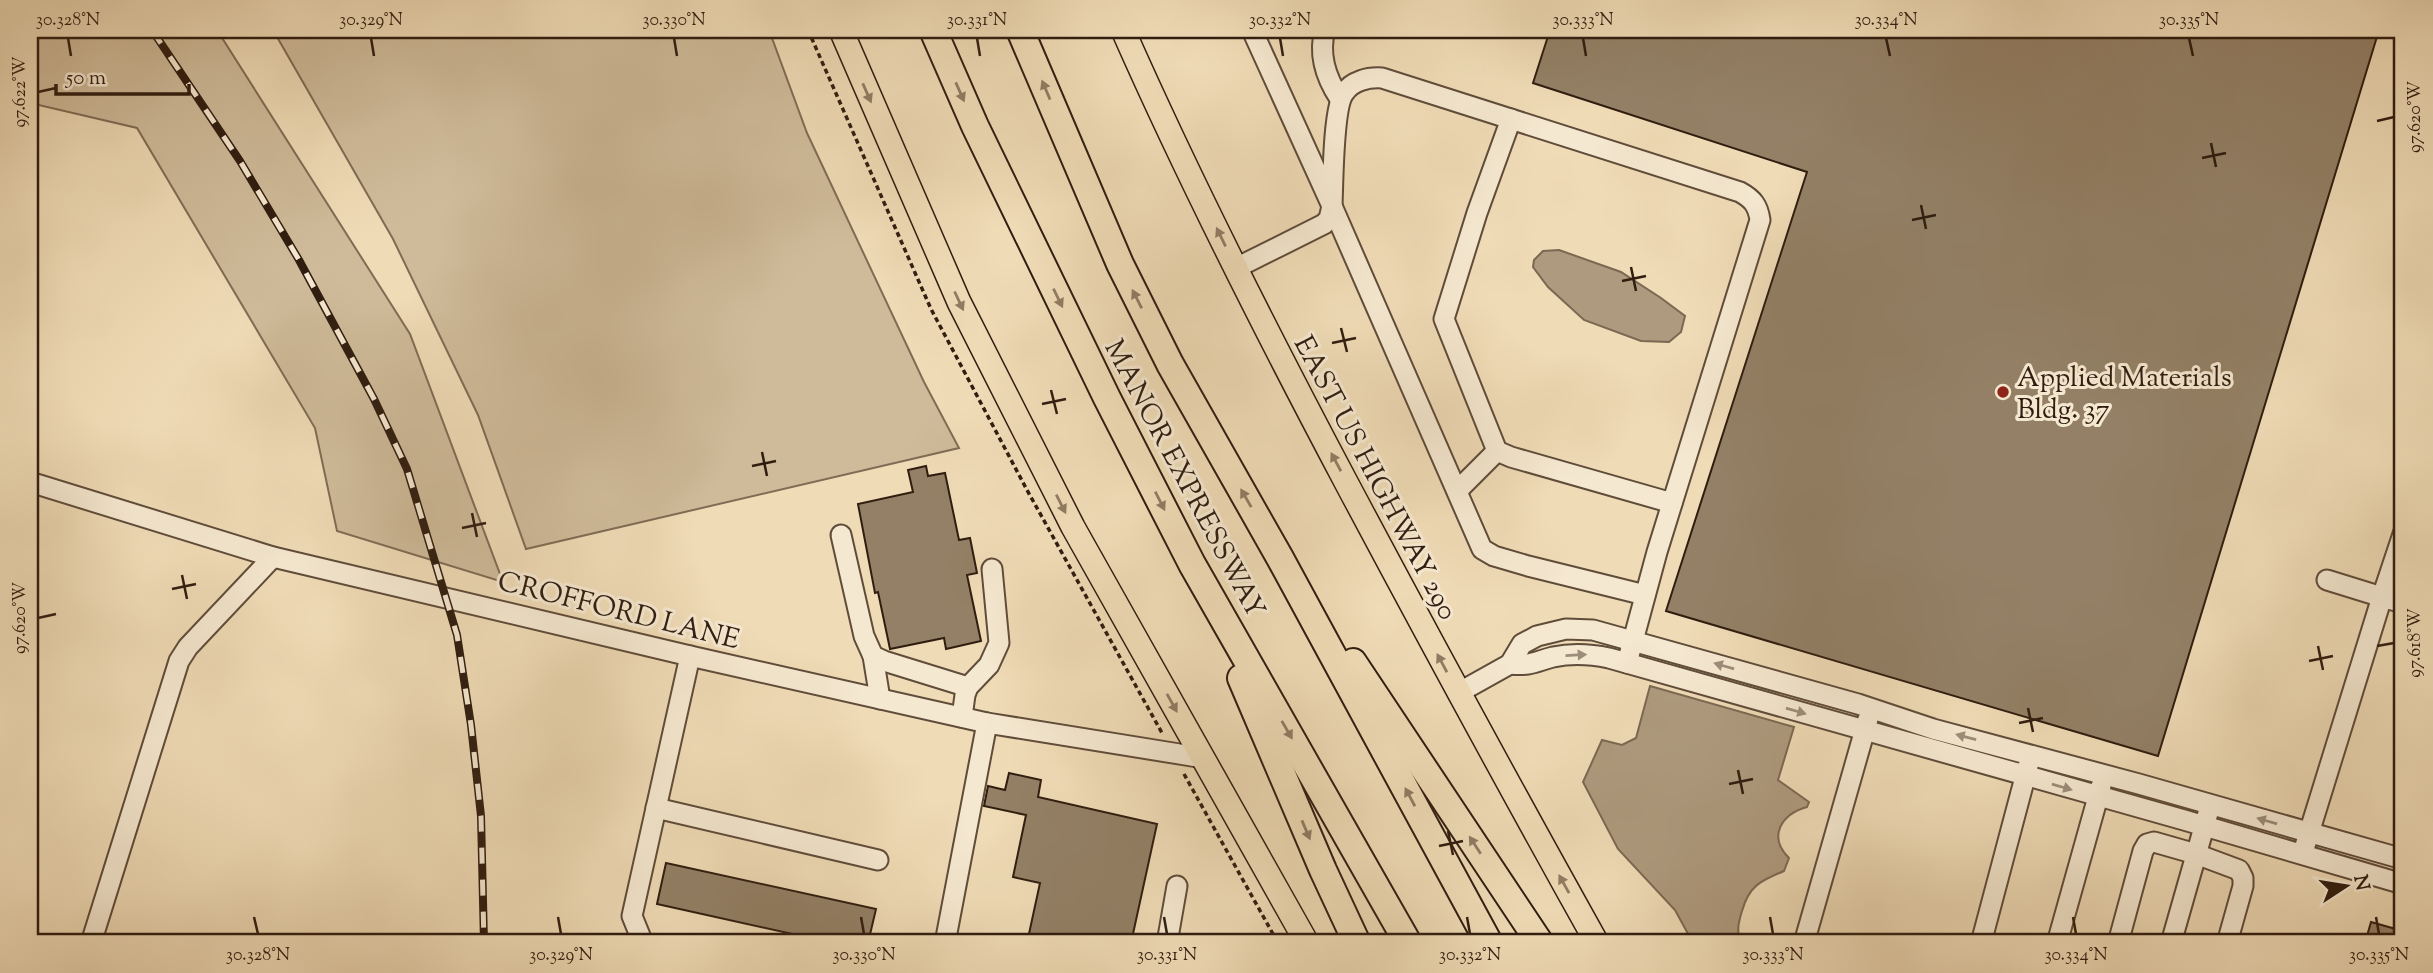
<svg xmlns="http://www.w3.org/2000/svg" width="2433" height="973" viewBox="0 0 2433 973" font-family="'Sorts Mill Goudy',serif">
  <rect width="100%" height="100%" fill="#efdbb6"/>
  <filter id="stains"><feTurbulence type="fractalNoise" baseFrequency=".00286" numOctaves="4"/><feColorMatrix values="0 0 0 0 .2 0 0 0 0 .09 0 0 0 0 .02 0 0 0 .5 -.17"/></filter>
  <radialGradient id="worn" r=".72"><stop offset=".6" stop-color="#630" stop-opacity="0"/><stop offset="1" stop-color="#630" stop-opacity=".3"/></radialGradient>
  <g fill="#cfbb9a" stroke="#806c55" stroke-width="2">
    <polygon points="30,30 217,30 410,334 503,582 337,531 315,428 137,128 30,103"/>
    <polygon points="273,30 769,30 807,133 924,382 959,448 526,549 478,415 393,239"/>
  </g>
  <g fill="#ae9a7e" stroke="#7c6852" stroke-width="2">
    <polygon points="1559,250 1621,272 1661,298 1685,316 1681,332 1669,342 1641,341 1584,320 1548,287 1533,267 1534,260 1543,251"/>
    <path d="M1650 686 1794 727 1778 780 1809 802 1807 807C1782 814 1767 836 1789 858L1784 871C1760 881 1749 886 1742 911 1738 924 1737 930 1740 943H1693L1675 910 1618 849 1583 782 1602 740 1622 745 1636 738Z"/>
  </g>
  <g fill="#938066" stroke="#301d10" stroke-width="2">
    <polygon points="1550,30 2379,30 2158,756 1666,611 1807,172 1533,83"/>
    <polygon points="926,466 928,476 945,473 959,540 970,538 977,573 967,575 981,641 946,649 944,638 890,649 878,592 875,593 858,504 913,492 908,470"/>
    <polygon points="1009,773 1041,780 1038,797 1157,824 1131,943 1027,943 1040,883 1013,877 1026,815 984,806 988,786 1005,790"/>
    <polygon points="666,863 876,909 868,943 833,943 657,904"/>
    <polygon points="2371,922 2403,931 2403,943 2365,943"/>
  </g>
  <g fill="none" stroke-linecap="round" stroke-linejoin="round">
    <g stroke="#604c3a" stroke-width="23">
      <g id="minor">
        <polyline points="1252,30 1332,206 1482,549 1494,556 1528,566 1645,595"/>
        <path d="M1325 30C1318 55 1326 78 1340 99"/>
        <polyline points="1511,119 1477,213 1444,319 1497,451 1511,457 1672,503"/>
        <path d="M1236 268 1324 224 1329 219 1332 206C1333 184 1333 108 1344 93 1352 81 1368 77 1382 78L1740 192C1753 199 1758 206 1760 220L1657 552 1627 663"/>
        <polyline points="30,482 273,557 690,656 987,723 1204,758"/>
        <polyline points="1457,491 1497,451"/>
        <polyline points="841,535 864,636 873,656 884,661 968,687"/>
        <polyline points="2327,580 2382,597 2403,534"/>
        <polyline points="873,656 880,699"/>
        <path d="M1510 664C1531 666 1534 662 1553 657 1572 653 1590 654 1609 658L2184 820 2403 884"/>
        <polyline points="1458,693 1510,664 1522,644 1537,636 1566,629 1593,630 1858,704 1933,729 2139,784 2403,859"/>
        <polyline points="962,717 965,695 968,687 989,665 999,643 992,569"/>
        <polyline points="656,808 878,860"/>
        <polyline points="2305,846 2382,597 2403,603"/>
        <polyline points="91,943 179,661 188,647 273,557"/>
        <polyline points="643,943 632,916 690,656"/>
        <polyline points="945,943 987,723"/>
        <polyline points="1167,943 1177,886"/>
        <polyline points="1804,943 1868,719"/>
        <polyline points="1981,943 2028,766"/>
        <polyline points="2057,943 2101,786"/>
        <polyline points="2118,943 2143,851 2147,844 2154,842 2196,854 2239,870 2243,878 2243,886 2227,943"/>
        <polyline points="2171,943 2208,813"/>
      </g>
    </g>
    <g stroke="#301d10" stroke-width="26">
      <g id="major">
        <polyline points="841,30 959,302 1073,527 1307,943"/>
        <path d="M1123 30C1191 184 1268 335 1347 484 1429 638 1512 791 1597 943"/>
      </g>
    </g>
    <g stroke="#301d10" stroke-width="30">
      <g id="highway">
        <polyline points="933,30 975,126 1107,398 1192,564 1408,943"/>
        <polyline points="1020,30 1120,264 1170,364 1280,558 1489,943"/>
        <polyline points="1353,662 1540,943"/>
        <polyline points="1241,678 1323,870 1357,943"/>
      </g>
    </g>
    <g stroke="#301d10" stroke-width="3.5" stroke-dasharray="5 3.5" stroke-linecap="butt">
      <polyline points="808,30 931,309 1027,490 1162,733"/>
      <polyline points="1184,774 1278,943"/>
    </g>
    <use href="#minor" stroke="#f5e8d0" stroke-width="19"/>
    <use href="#major" stroke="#efdbb6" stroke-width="23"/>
    <use href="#highway" stroke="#efdbb6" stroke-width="26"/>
    <g stroke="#301d10" stroke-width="8">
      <polyline id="rail" points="152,30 240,161 299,260 374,399 407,469 457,635 471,725 481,816 484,943"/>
    </g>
    <use href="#rail" stroke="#f5e8d0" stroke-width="5" stroke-dasharray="16" stroke-linecap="butt"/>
  </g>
  <defs><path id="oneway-solid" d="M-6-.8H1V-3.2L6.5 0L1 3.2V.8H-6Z" transform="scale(1.75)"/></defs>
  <g fill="#907c63">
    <use href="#oneway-solid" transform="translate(1046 90) rotate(-113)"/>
    <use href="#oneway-solid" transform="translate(960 92) rotate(66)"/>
    <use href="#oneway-solid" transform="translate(867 93) rotate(66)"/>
    <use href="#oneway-solid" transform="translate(1221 237) rotate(-116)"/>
    <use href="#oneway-solid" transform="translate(1058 298) rotate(64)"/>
    <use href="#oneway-solid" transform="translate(1137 299) rotate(-117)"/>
    <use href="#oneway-solid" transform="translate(959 301) rotate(65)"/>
    <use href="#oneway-solid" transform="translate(1336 462) rotate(-118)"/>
    <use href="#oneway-solid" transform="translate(1246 498) rotate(-120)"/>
    <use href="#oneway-solid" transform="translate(1160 501) rotate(63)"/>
    <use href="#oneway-solid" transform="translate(1061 504) rotate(63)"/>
    <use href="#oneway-solid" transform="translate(1442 663) rotate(-118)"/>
    <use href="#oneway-solid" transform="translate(1172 703) rotate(61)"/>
    <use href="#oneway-solid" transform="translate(1287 730) rotate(60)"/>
    <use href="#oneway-solid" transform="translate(1410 797) rotate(-118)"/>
    <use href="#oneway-solid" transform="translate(1306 830) rotate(67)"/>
    <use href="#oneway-solid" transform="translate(1475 845) rotate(-123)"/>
    <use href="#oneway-solid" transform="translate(1564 884) rotate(-119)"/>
  </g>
  <g fill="#9c8d7a">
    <use href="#oneway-solid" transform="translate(1576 655) rotate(-3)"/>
    <use href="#oneway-solid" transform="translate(1724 666) rotate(-164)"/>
    <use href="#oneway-solid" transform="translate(1796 711) rotate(16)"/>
    <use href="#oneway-solid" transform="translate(1966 737) rotate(-165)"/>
    <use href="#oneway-solid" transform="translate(2062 787) rotate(16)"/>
    <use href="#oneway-solid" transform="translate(2267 821) rotate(-164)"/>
  </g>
  <path fill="none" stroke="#301d10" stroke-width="2.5" d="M68 38 71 56M371 38 374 56M674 38 677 56M977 38 980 56M1280 38 1283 56M1583 38 1586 56M1886 38 1890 56M2189 38 2193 56M38 92 56 88M2377 121 2394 117M2211 143 2216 167M2202 158 2226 153M1921 205 1926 229M1912 220 1936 215M1631 267 1636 291M1622 281 1646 276M1341 328 1347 352M1332 343 1356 338M1051 390 1057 414M1042 404 1066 399M762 452 767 476M752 466 776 461M472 513 477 537M462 528 486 523M182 575 187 599M172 589 196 584M38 618 56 614M2318 646 2323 670M2377 646 2394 643M2309 661 2333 656M2028 708 2033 732M2019 723 2043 718M1738 770 1743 794M1729 784 1753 779M1448 831 1453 855M1439 846 1463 841M254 917 258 934M558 917 561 934M861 917 864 934M1164 917 1167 934M1467 917 1470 934M1770 917 1773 934M2073 917 2076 934M2376 917 2379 934"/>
  <circle fill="#8f2418" stroke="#f5e8d0" stroke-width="2.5" cx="2003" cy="392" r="7"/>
  <g text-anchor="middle" stroke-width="6" stroke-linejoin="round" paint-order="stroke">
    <g font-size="28" fill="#301d10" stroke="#f5e8d0" text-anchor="start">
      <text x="2017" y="386">Applied Materials<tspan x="2017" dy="32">Bldg. 37</tspan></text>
    </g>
    <g font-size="28" fill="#301d10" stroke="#f5e8d0">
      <text transform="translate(1377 477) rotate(62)" y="10">EAST US HIGHWAY 290</text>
      <text transform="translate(1186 478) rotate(62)" y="10">MANOR EXPRESSWAY</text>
      <text transform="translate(619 609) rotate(14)" y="10">CROFFORD LANE</text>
    </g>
  </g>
  <rect width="2433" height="973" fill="none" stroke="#efdbb6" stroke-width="77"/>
  <g transform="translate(2346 886) rotate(78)" stroke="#f5e8d0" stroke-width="5" paint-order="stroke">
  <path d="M0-5L12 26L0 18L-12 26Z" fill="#301d10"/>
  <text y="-10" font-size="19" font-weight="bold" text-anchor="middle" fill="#301d10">N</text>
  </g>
  <path d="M56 84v10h133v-10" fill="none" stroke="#301d10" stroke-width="3.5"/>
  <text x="66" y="84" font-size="21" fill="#301d10" stroke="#f5e8d0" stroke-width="5" paint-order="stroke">50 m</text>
  <rect x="38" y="38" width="2356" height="896" fill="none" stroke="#301d10" stroke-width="2.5"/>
  <g font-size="18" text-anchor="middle" fill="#301d10">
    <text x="68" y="25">30.328°N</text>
    <text x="371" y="25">30.329°N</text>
    <text x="674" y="25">30.330°N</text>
    <text x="977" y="25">30.331°N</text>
    <text x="1280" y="25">30.332°N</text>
    <text x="1583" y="25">30.333°N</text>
    <text x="1886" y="25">30.334°N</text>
    <text x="2189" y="25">30.335°N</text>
    <text transform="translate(19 92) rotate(-90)" y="6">97.622°W</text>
    <text transform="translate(2414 117) rotate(-90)" y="6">97.620°W</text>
    <text transform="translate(19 618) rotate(-90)" y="6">97.620°W</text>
    <text transform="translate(2414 643) rotate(-90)" y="6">97.618°W</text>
    <text x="258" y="960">30.328°N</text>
    <text x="561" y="960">30.329°N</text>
    <text x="864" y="960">30.330°N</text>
    <text x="1167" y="960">30.331°N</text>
    <text x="1470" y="960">30.332°N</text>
    <text x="1773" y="960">30.333°N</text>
    <text x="2076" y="960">30.334°N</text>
    <text x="2379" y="960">30.335°N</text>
  </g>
  <rect width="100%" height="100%" filter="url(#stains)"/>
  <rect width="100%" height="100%" fill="url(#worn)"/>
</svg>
